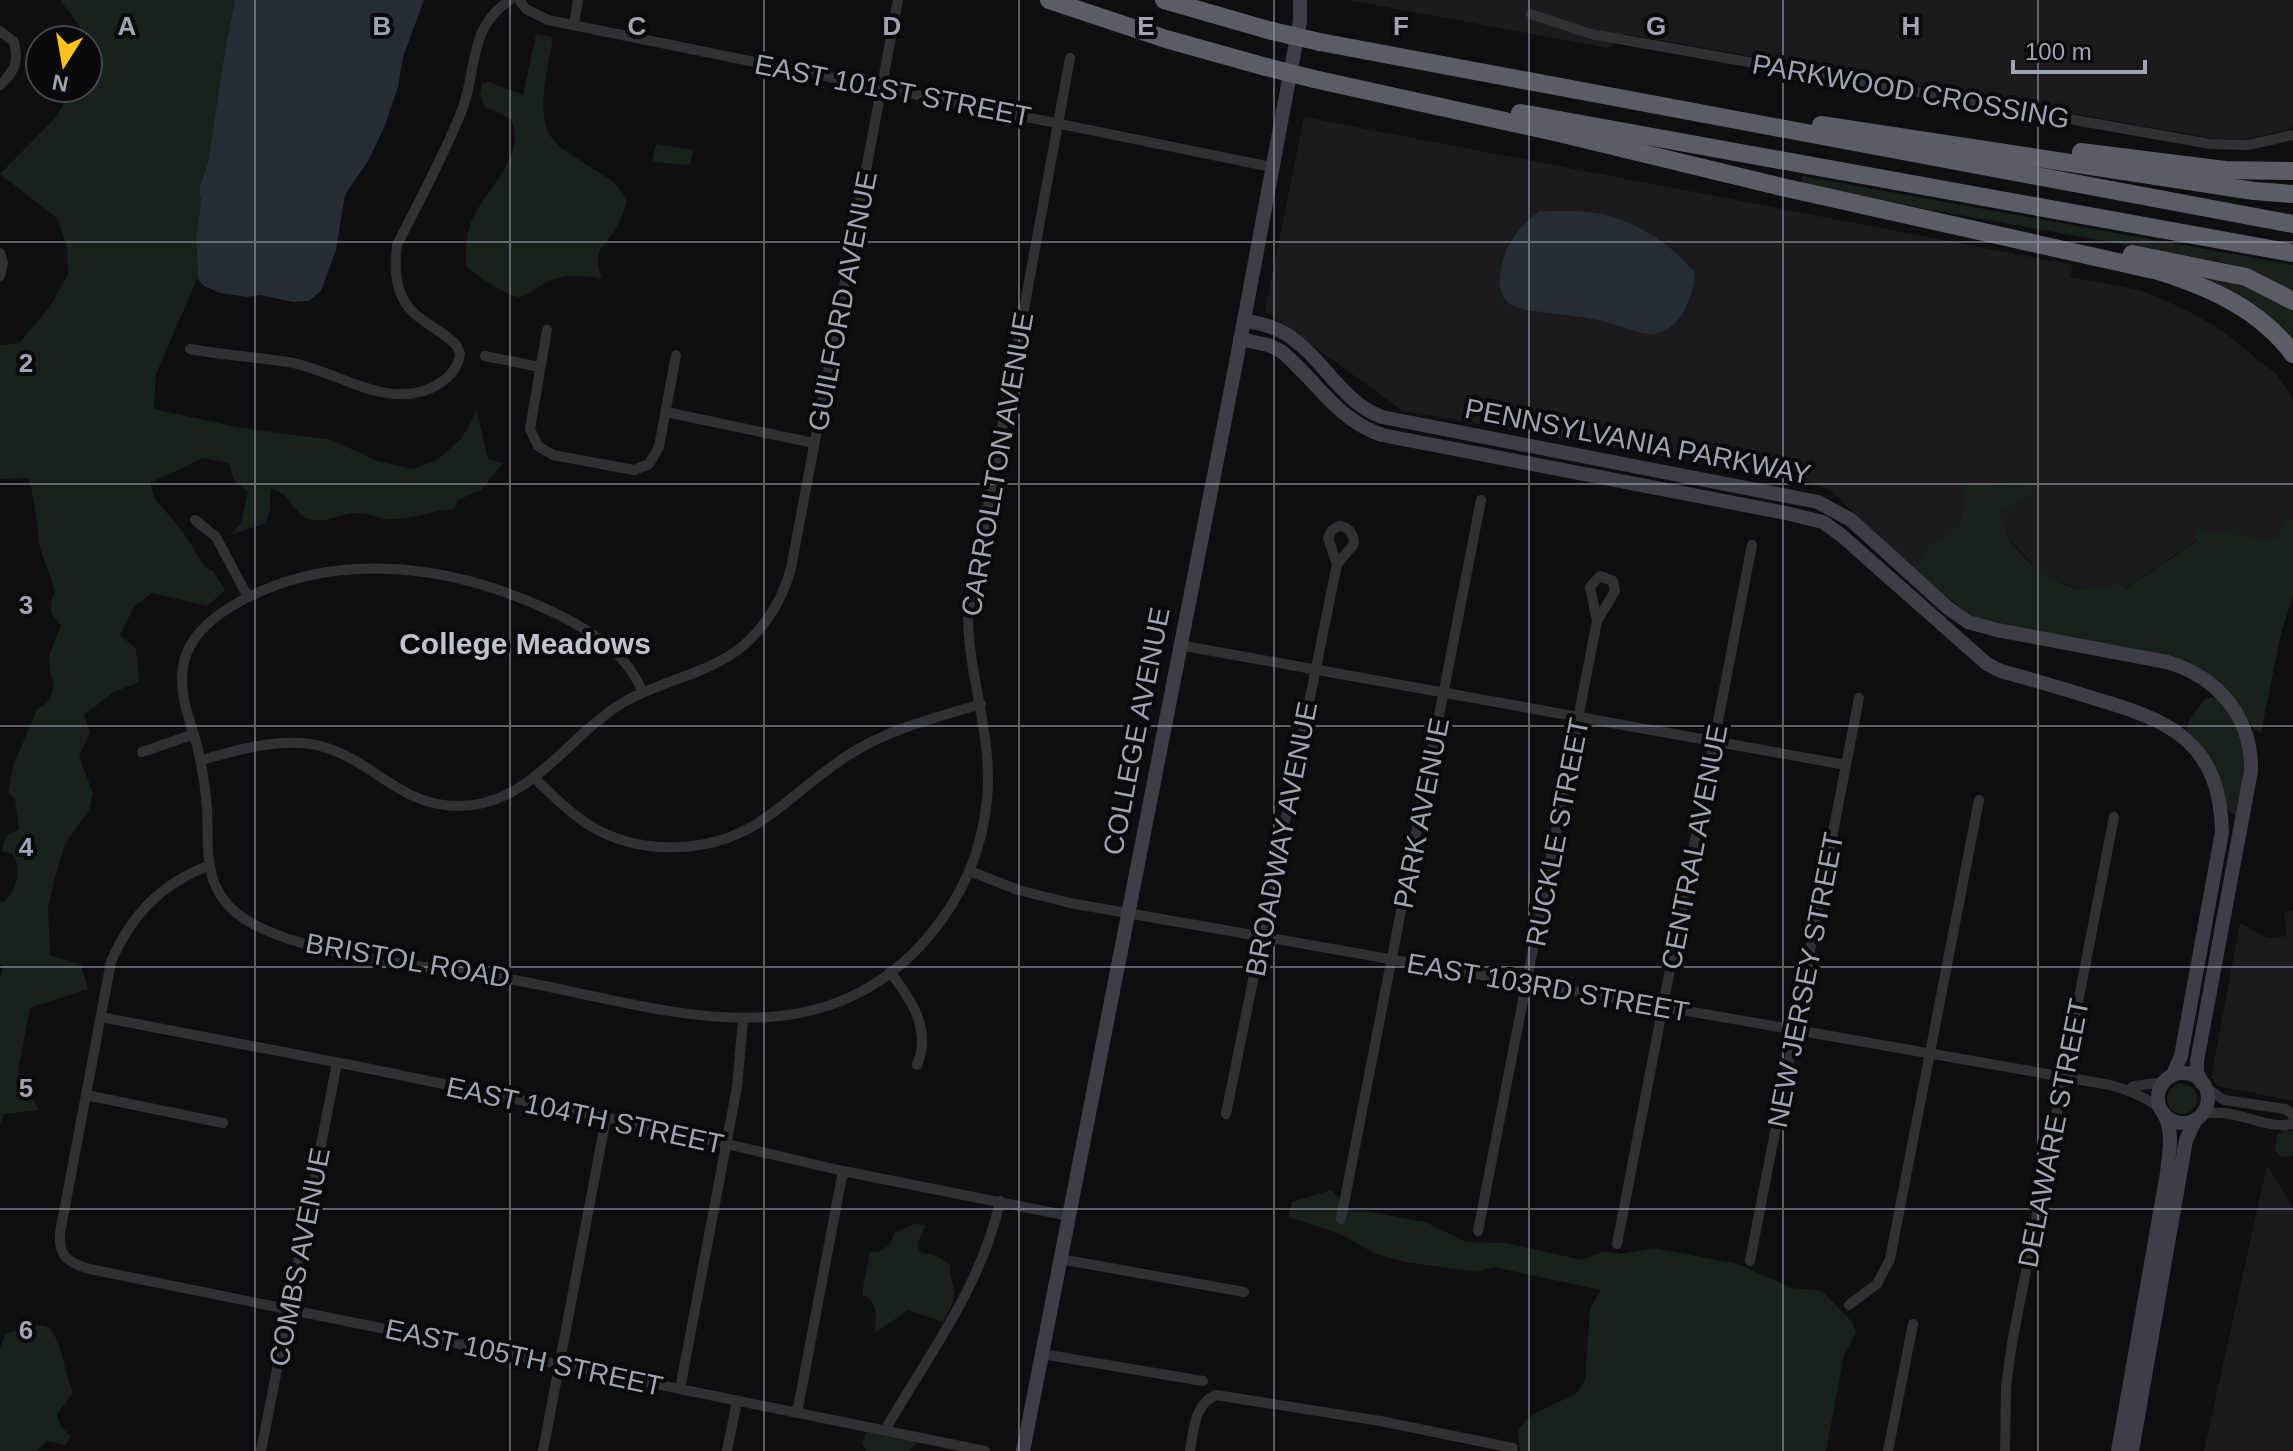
<svg xmlns="http://www.w3.org/2000/svg" width="2293" height="1451" viewBox="0 0 2293 1451" font-family="Helvetica,sans-serif">
  <rect width="100%" height="100%" fill="#0f0f11"/>
  <g fill="#1b1b1e">
    <polygon points="1347,0 2293,0 2293,127 2283,132 2242,139 2216,139 1625,34 1609,48"/>
    <polygon points="1304,117 2073,265 2070,277 2140,290 2184,309 2220,329 2277,375 2293,399 2293,520 2288,519 2277,537 2266,539 2199,529 2197,540 2124,589 2119,583 2101,590 2090,590 2053,581 2033,565 2006,536 2007,523 1999,513 2046,484 2021,487 1967,484 1960,525 1943,539 1929,546 1913,569 1829,489 1805,481 1403,411 1265,311"/>
    <polygon points="2293,911 2293,1101 2218,1086 2211,1078 2240,923 2268,938 2287,936 2284,912"/>
    <polygon points="2267,1165 2293,1208 2293,1451 2204,1451"/>
  </g>
  <g fill="#19211b">
    <path d="M60 0H235L225 50 208 162 199 189 201 201 196 238 198 277 156 374 154 409 242 428 332 440 377 461 413 469 437 460 462 438 477 411 488 459 503 463 481 490 458 500 454 509C431 510 410 521 386 519 377 518 366 512 356 513 341 514 329 522 313 520 293 517 291 491 270 489V510L266 523 230 535 241 523 248 491 234 480 229 463 203 458 150 483 155 499 183 532 205 567 213 571 225 590 207 606 152 593 134 607 120 635 136 649 139 682 114 692 84 715 90 732 79 757 93 793 89 810 65 844 54 881 48 908 50 955 81 965 88 989 30 1008 18 1071 39 1110 4 1114 0 1125V980L3 965 0 964V901L3 903C17 889 21 873 14 855L2 851C4 838 7 833 19 830L15 799 8 793 13 766 37 710 50 700 54 684 50 672 49 656 61 626 51 613 52 596 55 595C53 578 44 563 40 547 36 523 36 501 28 478L0 479V345L19 343 49 308 68 274 67 248 58 219 0 174 56 117 73 88H88V40H80V27Z"/>
    <path d="M536 34 553 37C549 66 531 121 557 144 565 152 578 158 587 165 607 178 616 180 627 201 624 209 622 219 617 226 604 251 591 246 602 279 580 274 562 273 542 285 535 289 527 296 520 297 510 298 474 274 466 266 466 254 466 240 469 228 480 192 529 159 511 119L485 107 480 96 482 83 489 82 523 95Z"/>
    <polygon points="656,144 693,150 690,165 652,162"/>
    <polygon points="1802,176 2293,265 2293,293 2261,274 2222,262 1921,208 1801,183"/>
    <polygon points="2184,273 2229,279 2293,310 2293,344"/>
    <path d="M2044 481 2046 484 2000 513 2007 524 2006 536C2034 573 2072 602 2119 583L2125 589 2197 541 2194 534 2199 529 2266 539 2277 537 2288 519 2293 520V595L2281 634 2261 733 2254 729 2228 690 2185 661 1975 620 1913 569 1929 546 1943 539 1960 525 1966 484 2021 487Z"/>
    <path d="M2215 697 2219 699C2250 746 2247 757 2239 811L2235 815 2227 810 2218 771 2187 730 2189 721 2205 699Z"/>
    <circle cx="2182" cy="1099" r="15"/>
    <polygon points="2284,1129 2293,1132 2293,1153 2288,1157 2280,1156 2275,1150 2277,1135"/>
    <polygon points="1331,1190 1353,1212 1370,1212 1425,1222 1466,1242 1506,1243 1582,1260 1604,1251 1621,1254 1654,1248 1738,1264 1792,1288 1822,1291 1853,1323 1856,1333 1844,1355 1826,1451 1520,1451 1518,1430 1532,1415 1577,1393 1585,1380 1590,1308 1601,1290 1494,1267 1477,1272 1405,1262 1376,1254 1340,1234 1289,1217 1292,1202"/>
    <path d="M914 1224 926 1225 917 1244 920 1252 937 1256 950 1265C949 1275 953 1281 954 1291 955 1302 948 1313 943 1322L908 1310 875 1333C876 1319 879 1302 863 1295 862 1279 869 1267 869 1252H877L890 1245 894 1233Z"/>
    <path d="M34 1324 49 1327C63 1345 64 1371 73 1393L57 1414 61 1427 71 1436 66 1445 46 1441 37 1451H0V1349L5 1334Z"/>
    <polygon points="866,1432 917,1442 909,1451 866,1451 862,1443"/>
  </g>
  <g fill="#252d35">
    <polygon points="235,0 424,0 403,57 398,87 384,128 368,161 345,195 336,250 321,291 309,301 293,302 260,295 247,297 220,293 204,286 198,279 196,238 201,201 199,189 208,162 225,50"/>
    <path d="M1540 211C1558 212 1578 210 1596 213 1633 219 1672 244 1695 273 1692 297 1684 324 1659 333 1645 338 1615 323 1599 320 1583 317 1567 315 1550 313 1516 309 1492 308 1502 264 1507 241 1521 225 1540 211Z"/>
  </g>
  <g fill="none" stroke-linecap="round" stroke-linejoin="round">
    <g stroke="#303136" stroke-width="10">
      <polyline points="519,0 526,9 548,20 1272,167"/>
      <polyline points="1531,14 1591,34 2210,144 2248,145 2293,135"/>
      <polyline points="574,25 578,0"/>
      <path d="M0 31 14 42C19 62 15 71 0 85"/>
      <polyline points="0,253 3,263 0,276"/>
      <polyline points="547,330 530,429 538,446 553,455 634,470 649,464 659,447 676,355"/>
      <path d="M190 349C222 355 255 357 288 362 337 370 392 415 440 383 451 376 458 367 460 354L457 346C444 331 425 325 412 311 395 294 394 267 397 245 419 201 444 156 462 110 478 68 467 29 510 0"/>
      <polyline points="485,356 540,367"/>
      <polyline points="666,412 814,443"/>
      <polyline points="195,520 216,537 248,597"/>
      <path d="M1339 526C1349 527 1354 534 1354 544L1337 564 1328 538 1332 530Z"/>
      <polygon points="1600,576 1613,581 1615,591 1597,621 1590,587"/>
      <polyline points="1179,645 1846,765"/>
      <path d="M643 693C626 652 593 632 555 613 457 566 338 547 239 602 185 632 170 666 191 725 200 753 205 779 207 808 209 843 202 877 229 906 274 955 431 966 497 977 646 1001 812 1074 929 936 962 897 982 851 987 800 993 733 968 678 968 614L1070 58"/>
      <polyline points="142,752 194,734"/>
      <path d="M202 760C239 749 288 735 327 748 376 764 402 806 458 806 531 806 567 736 624 702 662 680 710 674 744 645 768 624 783 598 791 568L898 0"/>
      <path d="M534 778C552 794 568 812 589 825 639 856 709 854 758 823 790 802 818 774 850 754 889 729 938 717 981 704"/>
      <path d="M208 866C161 884 131 915 111 962L60 1233C58 1257 69 1263 90 1269L985 1451"/>
      <path d="M970 871 1018 890 1070 903 2110 1085C2128 1090 2146 1097 2161 1109"/>
      <path d="M890 972C911 999 932 1030 917 1065"/>
      <polyline points="101,1017 361,1067 666,1130 843,1171 1069,1216"/>
      <polyline points="2204,1086 2224,1100 2285,1109 2293,1115"/>
      <polyline points="2129,1090 2134,1086 2164,1082"/>
      <polyline points="86,1095 223,1123"/>
      <polyline points="1226,1114 1337,564"/>
      <path d="M2201 1115C2233 1105 2261 1130 2293 1124"/>
      <polyline points="1341,1219 1481,500"/>
      <polyline points="1478,1231 1597,621"/>
      <polyline points="1617,1244 1752,545"/>
      <polyline points="1060,1259 1244,1292"/>
      <polyline points="1750,1261 1859,698"/>
      <polyline points="1849,1305 1877,1284 1890,1259 1979,800"/>
      <polyline points="1042,1354 1203,1381"/>
      <polyline points="680,1389 737,1087 743,1019"/>
      <polyline points="797,1413 843,1171"/>
      <path d="M885 1430C927 1357 982 1286 1000 1201"/>
      <polyline points="261,1451 337,1063"/>
      <polyline points="543,1451 606,1118"/>
      <polyline points="727,1451 737,1401"/>
      <path d="M1190 1451C1194 1430 1194 1404 1216 1395L1380 1421 1513 1448"/>
      <polyline points="1888,1451 1913,1324"/>
      <polyline points="2005,1451 2006,1387 2012,1343 2114,817"/>
    </g>
    <g stroke="#3e3f46" stroke-width="14">
      <path d="M1244 320C1258 323 1273 326 1286 334 1323 357 1340 401 1382 417L1818 502 1851 520 1948 608 1968 622 1997 630 2167 662C2218 677 2252 717 2251 771L2197 1061V1072L2202 1083"/>
      <path d="M1240 339 1268 345 1281 351C1316 380 1337 420 1382 435L1786 513 1823 522 1841 535 1987 664 2001 671C2033 680 2064 689 2096 699 2172 721 2220 743 2222 832L2181 1056 2172 1076"/>
      <circle cx="2183" cy="1098" r="25"/>
      <polyline points="1023,1451 1236,363 1300,21 1300,0"/>
      <path d="M2118 1451 2167 1173C2169 1152 2174 1133 2164 1114"/>
      <polyline points="2132,1451 2186,1140 2196,1119"/>
    </g>
    <g stroke="#5c5e67" stroke-width="18">
      <polyline points="1049,0 1166,39 1266,67"/>
      <polyline points="1164,0 1272,31"/>
      <polyline points="1320,42 2293,224"/>
      <path d="M1314 79 1559 133 1782 187 2158 271C2209 287 2260 309 2293 354"/>
      <polyline points="1520,113 2293,253"/>
      <polyline points="1821,125 2254,191 2293,194"/>
      <polyline points="2081,152 2225,170 2293,171"/>
      <polyline points="2132,254 2246,277 2293,301"/>
    </g>
    <g stroke="#5c5e67" stroke-width="18">
      <polyline points="1272,31 1320,42"/>
      <polyline points="1266,67 1314,79"/>
    </g>
  </g>
  <path fill="none" stroke="#9fa4b3" stroke-width="2" stroke-opacity="0.55" d="M255 0V1451M510 0V1451M764 0V1451M1019 0V1451M1274 0V1451M1529 0V1451M1783 0V1451M2038 0V1451M0 242H2293M0 484H2293M0 726H2293M0 967H2293M0 1209H2293"/>
  <g text-anchor="middle" stroke-width="8" stroke-linejoin="round" paint-order="stroke">
    <g font-size="28" fill="#9fa4b3" stroke="#0a0a0c">
      <text transform="translate(893 90) rotate(11)" y="10">EAST 101ST STREET</text>
      <text transform="translate(1911 91) rotate(10)" y="10">PARKWOOD CROSSING</text>
      <text transform="translate(842 301) rotate(-79)" y="10">GUILFORD AVENUE</text>
      <text transform="translate(1638 441) rotate(11)" y="10">PENNSYLVANIA PARKWAY</text>
      <text transform="translate(997 464) rotate(-80)" y="10">CARROLLTON AVENUE</text>
      <text transform="translate(1136 731) rotate(-79)" y="10">COLLEGE AVENUE</text>
      <text transform="translate(1421 813) rotate(-79)" y="10">PARK AVENUE</text>
      <text transform="translate(1557 832) rotate(-79)" y="10">RUCKLE STREET</text>
      <text transform="translate(1281 839) rotate(-79)" y="10">BROADWAY AVENUE</text>
      <text transform="translate(1694 847) rotate(-79)" y="10">CENTRAL AVENUE</text>
      <text transform="translate(408 960) rotate(10)" y="10">BRISTOL ROAD</text>
      <text transform="translate(1805 980) rotate(-79)" y="10">NEW JERSEY STREET</text>
      <text transform="translate(1548 987) rotate(10)" y="10">EAST 103RD STREET</text>
      <text transform="translate(585 1115) rotate(12)" y="10">EAST 104TH STREET</text>
      <text transform="translate(2053 1133) rotate(-79)" y="10">DELAWARE STREET</text>
      <text transform="translate(299 1257) rotate(-79)" y="10">COMBS AVENUE</text>
      <text transform="translate(524 1357) rotate(12)" y="10">EAST 105TH STREET</text>
    </g>
    <g font-size="30" font-weight="bold" fill="#c1c3cf" stroke="#0a0a0c">
      <text x="525" y="654">College Meadows</text>
    </g>
  </g>
  <g font-size="26" text-anchor="middle" font-weight="bold" fill="#9fa4b3" stroke="#0a0a0c" stroke-width="8" stroke-linejoin="round" paint-order="stroke">
    <text x="127" y="35">A</text>
    <text x="382" y="35">B</text>
    <text x="637" y="35">C</text>
    <text x="892" y="35">D</text>
    <text x="1146" y="35">E</text>
    <text x="1401" y="35">F</text>
    <text x="1656" y="35">G</text>
    <text x="1911" y="35">H</text>
    <text x="26" y="372">2</text>
    <text x="26" y="614">3</text>
    <text x="26" y="856">4</text>
    <text x="26" y="1097">5</text>
    <text x="26" y="1339">6</text>
  </g>
  <g transform="translate(64 64) rotate(191)"><circle r="38" fill="#0a0a0c" stroke="#46484f" stroke-width="2"/>
  <path d="M0-6L14 30L0 20L-14 30Z" fill="#fdc21b"/>
  <text y="-12" font-size="22" font-weight="bold" text-anchor="middle" fill="#9fa4b3">N</text>
  </g>
  <path d="M2013 60v12h132v-12" fill="none" stroke="#9fa4b3" stroke-width="4"/>
  <text x="2025" y="60" font-size="24" fill="#9fa4b3" stroke="#0a0a0c" stroke-width="6" paint-order="stroke">100 m</text>
</svg>
